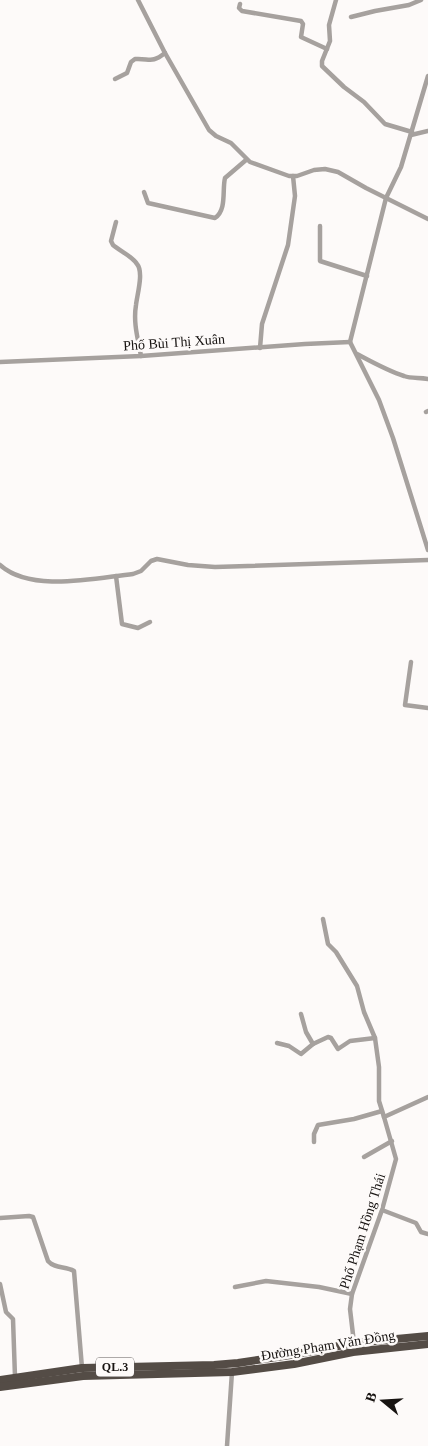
<svg xmlns="http://www.w3.org/2000/svg" width="428" height="1446" viewBox="0 0 428 1446" font-family="Georgia,serif">
  <rect width="100%" height="100%" fill="#fdfaf9"/>
  <g fill="none" stroke-linecap="round" stroke-linejoin="round">
    <g stroke="#a6a19e" stroke-width="4.5">
      <polyline points="138,0 165,53 209,130 216,136 231,143 250,162 289,176 297,176 314,170 325,169 338,172 366,188 428,219"/>
      <polyline points="336,0 329,25 330,41 322,61 322,66 344,87 364,102 385,124 412,132"/>
      <polyline points="240,4 239,8 242,11 301,21 303,24 301,37 327,49"/>
      <polyline points="351,17 375,11 409,5 421,0"/>
      <path d="M115 79 127 73 131 62 135 59C150 58 151 64 165 53"/>
      <polyline points="411,135 428,131"/>
      <path d="M144 192 148 203 215 218C227 210 222 190 225 178L246 160"/>
      <path d="M116 222 111 241 113 245C120 251 132 256 137 264 144 272 137 295 136 305 133 323 138 339 141 356"/>
      <polyline points="320,226 320,261 367,276"/>
      <polyline points="350,342 386,198 401,167 428,76"/>
      <polyline points="350,342 379,400 393,438 428,550"/>
      <polyline points="260,348 262,324 288,245 295,196 293,176"/>
      <path d="M357 354C372 362 388 371 404 376 412 379 420 377 428 379"/>
      <polyline points="0,362 141,356 305,344 350,342"/>
      <polyline points="426,412 428,411"/>
      <path d="M0 565C31 593 95 578 133 574L141 571 151 561 157 559 188 565 215 567 428 560"/>
      <polyline points="116,576 122,624 138,628 150,622"/>
      <polyline points="411,662 405,705 428,708"/>
      <polyline points="323,919 328,944 336,952 357,986 364,1012 375,1038 379,1067 379,1101 384,1117"/>
      <polyline points="301,1014 306,1032 313,1044"/>
      <polyline points="277,1043 289,1046 301,1054 313,1044 328,1037 331,1038 338,1049 350,1041 375,1038"/>
      <polyline points="314,1142 314,1134 318,1125 354,1119 382,1111"/>
      <polyline points="364,1157 392,1141"/>
      <polyline points="382,1210 416,1223 421,1232 428,1234"/>
      <path d="M0 1218 29 1216 33 1217 48 1261C55 1269 65 1266 74 1271L82 1368"/>
      <polyline points="0,1284 6,1312 13,1319 15,1377"/>
      <polyline points="235,1287 266,1281 319,1287 352,1294"/>
      <polyline points="354,1343 350,1309 352,1294 382,1210 396,1159 384,1117 428,1097"/>
      <polyline points="227,1446 232,1372"/>
    </g>
    <g stroke="#544c46" stroke-width="8">
      <polyline points="0,1380 82,1368 214,1365 238,1363 297,1354 354,1343 428,1336"/>
      <polyline points="0,1387 83,1376 232,1372 294,1364 353,1352 428,1344"/>
    </g>
  </g>
  <g text-anchor="middle" stroke-width="5" stroke-linejoin="round" paint-order="stroke">
    <rect fill="#fdfaf9" stroke="#5c5857" stroke-width="1" x="96" y="1357.5" width="38" height="19" rx="4"/>
    <g font-size="12" font-weight="bold" fill="#171311">
      <text x="115" y="1371">QL.3</text>
    </g>
    <g font-size="14" fill="#171311" stroke="#fdfaf9">
      <text transform="translate(174 342) rotate(-4)" y="5">Phố Bùi Thị Xuân</text>
      <text transform="translate(362 1231) rotate(-72)" y="5">Phố Phạm Hồng Thái</text>
      <text transform="translate(328 1345) rotate(-9)" y="5">Đường Phạm Văn Đồng</text>
    </g>
  </g>
  <g transform="translate(383 1401) rotate(288)" stroke="#fdfaf9" stroke-width="4" paint-order="stroke">
  <path d="M0-4L9 19L0 12L-9 19Z" fill="#171311"/>
  <text y="-8" font-size="14" font-weight="bold" text-anchor="middle" fill="#171311">B</text>
  </g>
</svg>
